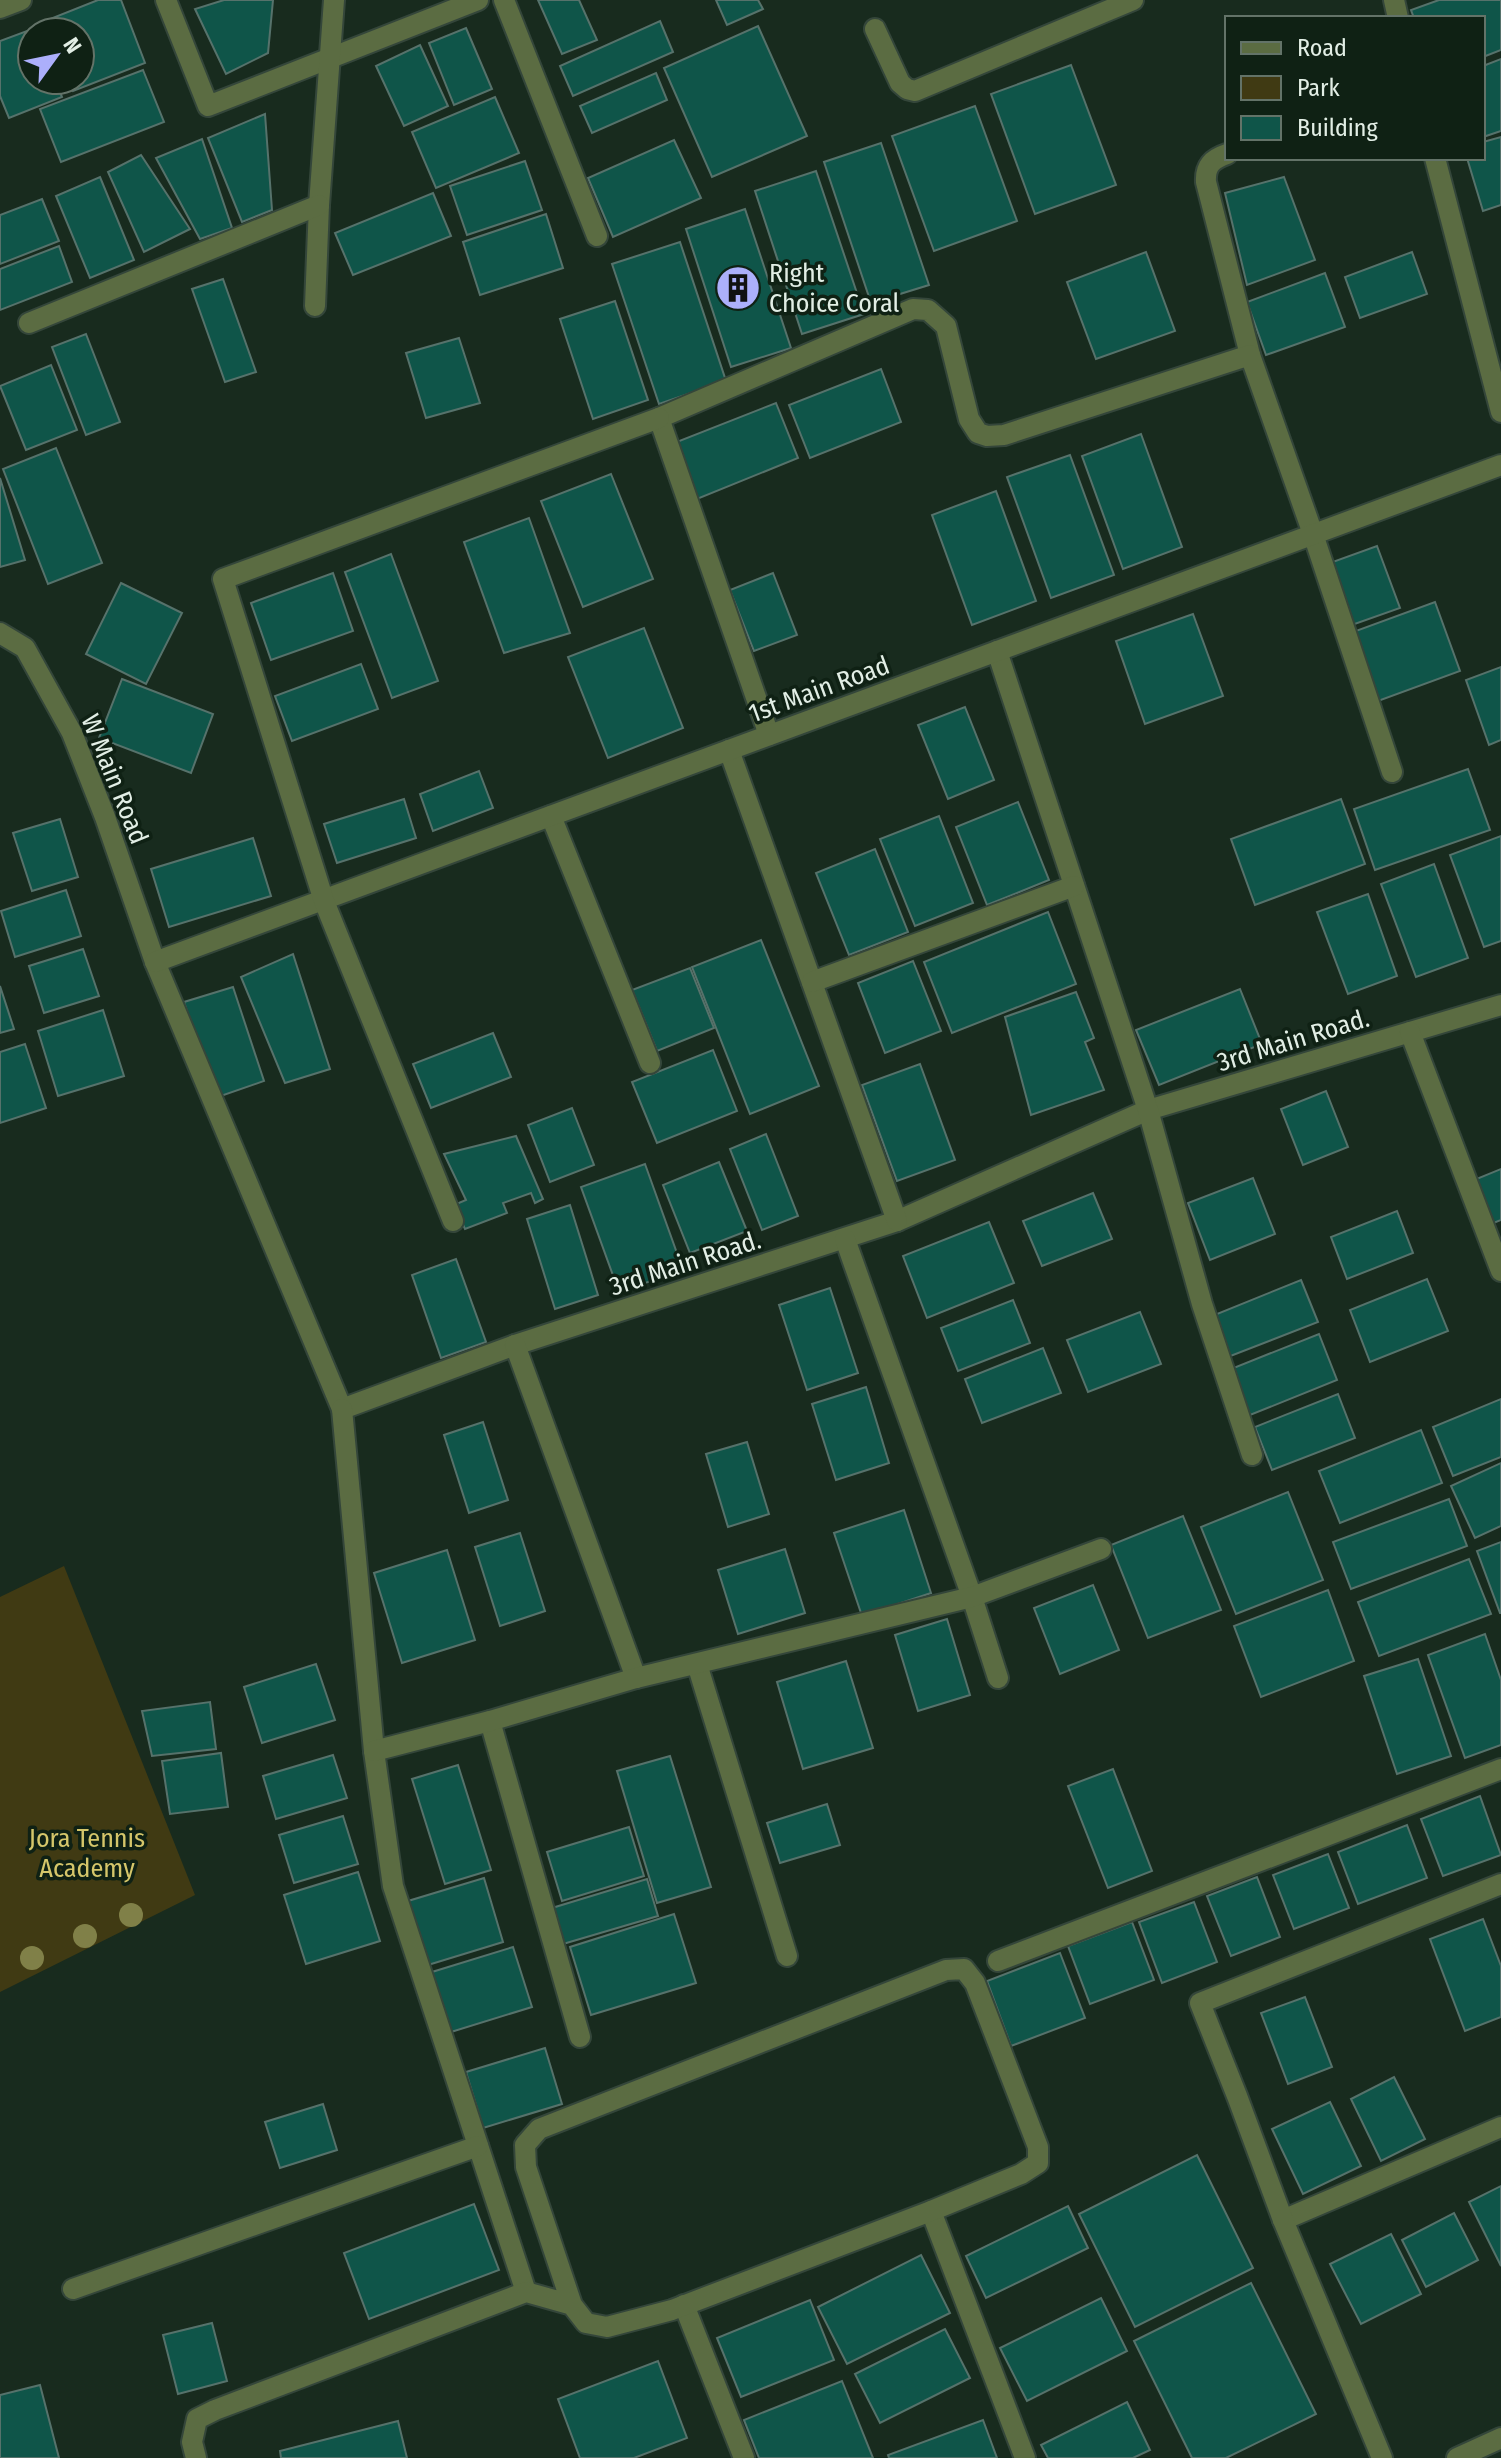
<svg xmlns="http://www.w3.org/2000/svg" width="1501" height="2458" viewBox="0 0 1501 2458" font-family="'Fira Sans Condensed',sans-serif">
  <rect width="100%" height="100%" fill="#182b1e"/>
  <polygon fill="#403a13" points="64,1566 195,1895 0,1992 0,1597"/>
  <g fill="#0f5549" stroke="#56726b" stroke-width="2">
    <polygon points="98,0 121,0 145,63 73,91 68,80 80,80 80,32 49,32 45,21"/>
    <polygon points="224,0 273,0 268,53 226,74 195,9"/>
    <polygon points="538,0 579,0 597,40 562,54"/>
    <polygon points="716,0 758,0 763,9 727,25"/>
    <polygon points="1439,0 1501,0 1501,50 1483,57 1483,18 1414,18 1411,10"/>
    <polygon points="660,21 673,52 573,96 560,66"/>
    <polygon points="758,26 807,136 712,177 664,68"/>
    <polygon points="35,28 36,32 32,32 32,80 55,80 62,97 9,118 0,96 0,41"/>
    <polygon points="466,28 492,89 454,105 429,43"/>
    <polygon points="420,45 448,106 404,126 376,66"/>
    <polygon points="1501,59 1501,131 1483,137 1483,66"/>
    <polygon points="1071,65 1116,185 1035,214 991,94"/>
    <polygon points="143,70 164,122 61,162 40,109"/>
    <polygon points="656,73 667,100 592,133 580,106"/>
    <polygon points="495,97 519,153 436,188 412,132"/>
    <polygon points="975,106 1017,221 934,251 892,136"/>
    <polygon points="265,114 272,210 242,222 208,138"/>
    <polygon points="1501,137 1501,205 1483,211 1467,158 1483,158 1483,142"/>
    <polygon points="202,139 232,228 200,239 156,158"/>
    <polygon points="674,140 701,198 613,237 588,178"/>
    <polygon points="881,143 929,285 871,303 824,162"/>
    <polygon points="141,155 190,229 144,252 108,172"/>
    <polygon points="525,161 542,210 467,235 450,186"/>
    <polygon points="816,171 864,314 802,334 755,191"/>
    <polygon points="100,177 134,260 90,278 56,196"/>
    <polygon points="1284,177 1315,260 1247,285 1225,193"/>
    <polygon points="433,193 451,236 353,275 335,233"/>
    <polygon points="42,199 59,241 0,264 0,215"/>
    <polygon points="745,209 791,348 731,367 686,229"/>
    <polygon points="546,214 563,268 480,295 463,242"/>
    <polygon points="680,242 726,381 659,404 612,264"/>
    <polygon points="59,246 72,282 0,310 0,269"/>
    <polygon points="1146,252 1175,331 1096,359 1067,282"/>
    <polygon points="1412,252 1427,294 1360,318 1345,277"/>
    <polygon points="1325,273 1345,327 1266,355 1247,302"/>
    <polygon points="223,279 256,372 225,382 192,289"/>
    <polygon points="615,301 648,400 593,419 560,319"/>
    <polygon points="86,334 120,422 86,435 52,347"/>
    <polygon points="459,338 480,403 426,418 406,353"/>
    <polygon points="51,365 77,430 26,450 0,386"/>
    <polygon points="881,369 901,422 810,458 789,405"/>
    <polygon points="776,403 798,458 692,501 669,445"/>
    <polygon points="1141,434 1182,547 1123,569 1082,456"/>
    <polygon points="56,448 102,563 48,584 3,469"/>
    <polygon points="1070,455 1114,575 1051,598 1007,477"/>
    <polygon points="611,474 653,579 583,607 541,501"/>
    <polygon points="0,478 25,560 0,567"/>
    <polygon points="996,491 1036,601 972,625 932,515"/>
    <polygon points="529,518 570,633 504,653 464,542"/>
    <polygon points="1377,546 1400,608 1349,626 1327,564"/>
    <polygon points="391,554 438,681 392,698 345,572"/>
    <polygon points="333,573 353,631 271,660 251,603"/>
    <polygon points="773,573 797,635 754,651 730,590"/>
    <polygon points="121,583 182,613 146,684 86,654"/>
    <polygon points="1435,602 1460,671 1378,701 1353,632"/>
    <polygon points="1193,614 1223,696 1145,724 1116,641"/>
    <polygon points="644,628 683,728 608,758 568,657"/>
    <polygon points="361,664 378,709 292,741 275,696"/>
    <polygon points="1501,667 1501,740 1489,745 1466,680"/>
    <polygon points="122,679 213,714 191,773 99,738"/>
    <polygon points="965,707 994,780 948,799 918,725"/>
    <polygon points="1468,769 1490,830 1375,870 1354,809"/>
    <polygon points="479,771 493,808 433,831 420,794"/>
    <polygon points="404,799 416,838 337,863 324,824"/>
    <polygon points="1341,799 1365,864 1255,905 1231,839"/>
    <polygon points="1018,802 1049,880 987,905 956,827"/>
    <polygon points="939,816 973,903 915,926 880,839"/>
    <polygon points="60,819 78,877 32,891 13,833"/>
    <polygon points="1501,836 1501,941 1484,947 1450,855"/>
    <polygon points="253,838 271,896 169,927 151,869"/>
    <polygon points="875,849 908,932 849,955 816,873"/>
    <polygon points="1434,864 1468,958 1416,977 1381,884"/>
    <polygon points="66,890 81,936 15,957 1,911"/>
    <polygon points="1368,894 1397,976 1348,994 1317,912"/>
    <polygon points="1048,912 1076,984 952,1033 924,962"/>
    <polygon points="761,940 819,1086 750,1114 692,967"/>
    <polygon points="83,949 99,996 44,1013 29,966"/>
    <polygon points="293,954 330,1069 285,1083 241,977"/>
    <polygon points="913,961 941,1031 885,1053 858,983"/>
    <polygon points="690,968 714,1028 657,1051 632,990"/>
    <polygon points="0,986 14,1029 0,1033"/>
    <polygon points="233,987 264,1081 215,1098 184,1002"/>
    <polygon points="1240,989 1262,1044 1159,1085 1136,1030"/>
    <polygon points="1076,992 1094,1038 1085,1042 1104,1090 1031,1115 1005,1017"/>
    <polygon points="103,1010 124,1076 58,1096 38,1031"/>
    <polygon points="493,1033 511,1077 431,1108 413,1064"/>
    <polygon points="25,1044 46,1108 0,1123 0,1052"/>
    <polygon points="713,1050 737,1111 657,1143 632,1082"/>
    <polygon points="920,1064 955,1160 897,1181 862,1085"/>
    <polygon points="1326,1091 1348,1147 1303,1165 1281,1109"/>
    <polygon points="572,1108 594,1165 550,1182 528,1125"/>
    <polygon points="766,1134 798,1216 762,1230 730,1149"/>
    <polygon points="516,1136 543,1199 535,1203 531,1193 503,1203 507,1213 465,1229 454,1205 466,1200 444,1154"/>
    <polygon points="719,1162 747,1231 690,1253 663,1185"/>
    <polygon points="645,1164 683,1270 619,1292 581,1187"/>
    <polygon points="1501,1169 1501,1220 1491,1224 1474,1180"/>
    <polygon points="1253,1178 1275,1234 1210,1260 1188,1203"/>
    <polygon points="1093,1193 1112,1239 1042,1266 1023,1221"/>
    <polygon points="570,1205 598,1295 555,1309 527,1219"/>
    <polygon points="1397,1211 1413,1253 1347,1279 1331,1237"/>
    <polygon points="989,1222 1014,1283 927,1318 903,1256"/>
    <polygon points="456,1259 486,1342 441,1358 412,1275"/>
    <polygon points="1427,1279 1448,1331 1370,1362 1350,1310"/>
    <polygon points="1301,1280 1318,1322 1228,1357 1212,1316"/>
    <polygon points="830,1288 858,1373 807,1390 779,1305"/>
    <polygon points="1013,1300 1030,1343 958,1371 941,1328"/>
    <polygon points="1140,1312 1161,1364 1088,1392 1067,1340"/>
    <polygon points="1319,1334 1337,1380 1250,1415 1231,1369"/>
    <polygon points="1043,1348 1061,1393 982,1423 965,1379"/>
    <polygon points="866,1387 889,1463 836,1480 812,1404"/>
    <polygon points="1338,1394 1355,1438 1272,1470 1255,1427"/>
    <polygon points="1501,1399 1501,1457 1453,1476 1433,1427"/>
    <polygon points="483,1422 508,1500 469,1513 444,1435"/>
    <polygon points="1421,1430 1442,1483 1340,1523 1319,1471"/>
    <polygon points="747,1442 769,1514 728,1527 706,1454"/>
    <polygon points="1501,1463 1501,1526 1475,1538 1451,1486"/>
    <polygon points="1288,1492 1323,1580 1236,1614 1201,1527"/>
    <polygon points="1449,1499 1467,1546 1351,1589 1333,1542"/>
    <polygon points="904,1510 931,1593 862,1616 834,1533"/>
    <polygon points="1183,1516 1221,1610 1148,1638 1111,1545"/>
    <polygon points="520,1533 545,1611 500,1626 475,1547"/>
    <polygon points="1501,1542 1501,1613 1500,1613 1477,1551"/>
    <polygon points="785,1549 805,1613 738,1634 718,1570"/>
    <polygon points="447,1550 475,1640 402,1663 374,1573"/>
    <polygon points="1469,1559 1491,1614 1379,1656 1358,1602"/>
    <polygon points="1093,1585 1119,1650 1060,1674 1034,1608"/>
    <polygon points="1328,1590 1354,1661 1261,1697 1234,1626"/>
    <polygon points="947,1619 970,1695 918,1711 895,1635"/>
    <polygon points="1485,1634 1501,1680 1501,1745 1465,1758 1428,1655"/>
    <polygon points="1418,1659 1451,1756 1397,1774 1364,1676"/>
    <polygon points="846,1661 873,1748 803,1769 777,1682"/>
    <polygon points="316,1664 335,1720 262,1743 244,1687"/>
    <polygon points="210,1702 216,1749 152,1756 142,1711"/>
    <polygon points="221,1753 228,1807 170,1814 162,1761"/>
    <polygon points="333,1755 347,1798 276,1819 263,1776"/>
    <polygon points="670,1756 711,1887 657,1903 617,1771"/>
    <polygon points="458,1765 491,1870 445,1884 412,1779"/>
    <polygon points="1113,1769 1152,1871 1108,1888 1068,1786"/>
    <polygon points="1480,1796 1501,1855 1443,1876 1421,1819"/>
    <polygon points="827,1804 840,1845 780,1863 767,1823"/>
    <polygon points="343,1816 358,1864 294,1883 279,1835"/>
    <polygon points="1407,1825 1427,1878 1358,1904 1338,1852"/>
    <polygon points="629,1827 644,1876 562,1901 547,1852"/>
    <polygon points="1328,1854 1349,1908 1294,1929 1273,1875"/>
    <polygon points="358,1872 380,1941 306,1964 284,1895"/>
    <polygon points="1257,1877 1280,1937 1231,1956 1207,1896"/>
    <polygon points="484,1878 503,1942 428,1965 408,1901"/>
    <polygon points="647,1879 658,1916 563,1944 552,1908"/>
    <polygon points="1194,1902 1217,1962 1162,1983 1139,1922"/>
    <polygon points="674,1914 696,1983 591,2015 570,1947"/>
    <polygon points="1483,1919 1501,1966 1501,2017 1465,2031 1430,1939"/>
    <polygon points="1132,1922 1154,1980 1090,2004 1068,1946"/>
    <polygon points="513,1947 532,2007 451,2032 432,1972"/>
    <polygon points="1060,1953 1085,2018 1011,2046 987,1981"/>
    <polygon points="1305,1997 1332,2067 1288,2084 1261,2013"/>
    <polygon points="545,2048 562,2104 483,2128 466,2072"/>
    <polygon points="1394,2077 1425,2139 1381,2161 1351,2099"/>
    <polygon points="1330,2102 1361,2166 1303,2194 1272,2129"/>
    <polygon points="323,2104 337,2150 280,2168 265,2122"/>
    <polygon points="1197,2155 1253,2268 1135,2327 1079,2214"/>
    <polygon points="1501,2186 1501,2266 1469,2202"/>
    <polygon points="474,2204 499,2270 369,2319 344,2253"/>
    <polygon points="1068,2206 1088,2248 986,2298 966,2256"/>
    <polygon points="1454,2213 1478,2260 1426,2287 1402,2240"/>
    <polygon points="1391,2234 1421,2294 1361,2324 1330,2264"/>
    <polygon points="921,2255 950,2313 847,2364 818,2307"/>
    <polygon points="1251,2283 1316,2414 1226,2458 1192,2458 1134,2341"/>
    <polygon points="1101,2298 1127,2351 1027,2401 1000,2348"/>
    <polygon points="810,2300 834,2360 741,2397 717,2338"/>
    <polygon points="212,2323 227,2381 178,2394 163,2335"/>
    <polygon points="945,2329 970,2378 880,2423 855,2374"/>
    <polygon points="658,2361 687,2438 634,2458 580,2458 558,2399"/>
    <polygon points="842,2381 873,2458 759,2458 744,2420"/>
    <polygon points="40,2385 59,2458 0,2458 0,2395"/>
    <polygon points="1127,2402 1150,2450 1133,2458 1048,2458 1041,2445"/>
    <polygon points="983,2420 997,2458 889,2458 888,2455"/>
    <polygon points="398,2421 407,2458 281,2458 280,2451"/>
  </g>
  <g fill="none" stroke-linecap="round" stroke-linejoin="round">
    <g stroke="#34463a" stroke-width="24">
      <polyline id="service" points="875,29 900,83 907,89 915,91 1133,0"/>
    </g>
    <g stroke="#34463a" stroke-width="24">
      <g id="minor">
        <polyline points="166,0 208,106 478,0"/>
        <polyline points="504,0 597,236"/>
        <polyline points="1394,0 1398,18"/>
        <polyline points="0,8 21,0"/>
        <path d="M1227 154C1212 159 1205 166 1206 182L1250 355"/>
        <polyline points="1435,158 1501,412"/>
        <polyline points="315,306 319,205 334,0"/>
        <polyline points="29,323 319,205"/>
        <polyline points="0,633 25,648 72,733 105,817 155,962 342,1409 515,1345 897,1221 1148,1110 1501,1005"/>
        <polyline points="997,651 1148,1110 1202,1304 1252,1455"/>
        <polyline points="769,735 659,418 913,309 928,310 946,326 969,419 978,433 987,436 1004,435 1250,355 1313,534 1392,772"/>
        <polyline points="729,750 897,1221"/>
        <polyline points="551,816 650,1063"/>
        <polyline points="155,962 1501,465"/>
        <polyline points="812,982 1074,886"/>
        <polyline points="1410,1032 1501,1271"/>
        <polyline points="453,1221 324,901 223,579 659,418"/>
        <polyline points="845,1239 972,1597 998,1678"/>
        <polyline points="515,1345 636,1678"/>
        <polyline points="342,1409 374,1751 393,1886 526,2292"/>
        <polyline points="697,1664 787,1956"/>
        <polyline points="490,1721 580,2037"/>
        <polyline points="374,1751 490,1721 636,1678 972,1597 1101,1549"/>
        <polyline points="998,1961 1501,1769"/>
        <polyline points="931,2211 1025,2458"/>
        <polyline points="1283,2220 1501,2127"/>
        <polyline points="73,2289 478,2146"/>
        <polyline points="684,2305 744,2458"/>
        <polyline points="196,2458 192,2442 197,2419 215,2410 526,2292 572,2305 526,2167 525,2145 539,2129 946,1970 964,1969 975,1983 1038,2147 1038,2163 1021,2174 931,2211 672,2310 607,2327 586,2323 572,2305"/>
        <polyline points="1382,2458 1283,2220 1237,2096 1200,2003 1501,1884"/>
        <polyline points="1457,2458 1501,2438"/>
      </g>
    </g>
    <use href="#service" stroke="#5b6c42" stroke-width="20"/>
    <use href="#minor" stroke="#5b6c42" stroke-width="20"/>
  </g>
  <g fill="#808048">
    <circle cx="131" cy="1915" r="12"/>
    <circle cx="85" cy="1936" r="12"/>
    <circle cx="32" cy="1958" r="12"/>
  </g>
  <defs>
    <g id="building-disc" transform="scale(2.3)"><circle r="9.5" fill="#acaffb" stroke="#0f2114"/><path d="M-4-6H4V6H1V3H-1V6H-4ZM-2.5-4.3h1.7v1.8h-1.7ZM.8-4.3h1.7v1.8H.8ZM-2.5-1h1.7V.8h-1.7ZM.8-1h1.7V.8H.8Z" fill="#111"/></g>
  </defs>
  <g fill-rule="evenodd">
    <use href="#building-disc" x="738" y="288"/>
  </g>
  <g text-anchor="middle" stroke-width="7" stroke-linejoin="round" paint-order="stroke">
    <g font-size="26" fill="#e2eee5" stroke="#0f2114" text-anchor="start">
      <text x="769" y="282">Right<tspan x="769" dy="30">Choice Coral</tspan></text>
    </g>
    <g font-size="26" fill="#e2eee5" stroke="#0f2114">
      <text transform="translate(819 689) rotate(-20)" y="9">1st Main Road</text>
      <text transform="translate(115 779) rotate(68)" y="9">W Main Road</text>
      <text transform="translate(1293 1040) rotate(-17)" y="9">3rd Main Road.</text>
      <text transform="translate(685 1263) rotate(-18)" y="9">3rd Main Road.</text>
    </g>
    <g font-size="26" fill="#d5c66a" stroke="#0f2114">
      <text x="87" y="1847">Jora Tennis<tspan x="87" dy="30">Academy</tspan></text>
    </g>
  </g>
  <rect x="1225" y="16" width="260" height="144" fill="#0f2114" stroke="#637368" stroke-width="2"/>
  <rect x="1241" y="42" width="40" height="12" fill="#5b6c42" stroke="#637368" stroke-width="2"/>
  <text x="1297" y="56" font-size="24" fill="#e2eee5">Road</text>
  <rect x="1241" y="76" width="40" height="24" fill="#403a13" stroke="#637368" stroke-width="2"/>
  <text x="1297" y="96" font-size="24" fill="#e2eee5">Park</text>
  <rect x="1241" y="116" width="40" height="24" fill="#0f5549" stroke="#637368" stroke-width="2"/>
  <text x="1297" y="136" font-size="24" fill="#e2eee5">Building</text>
  <g transform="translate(56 56) rotate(57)"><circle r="38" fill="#0f2114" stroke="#637368" stroke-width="2"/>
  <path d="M0-6L14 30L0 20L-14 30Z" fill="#acaffb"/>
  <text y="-12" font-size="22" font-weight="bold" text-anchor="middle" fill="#e2eee5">N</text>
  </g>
</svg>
